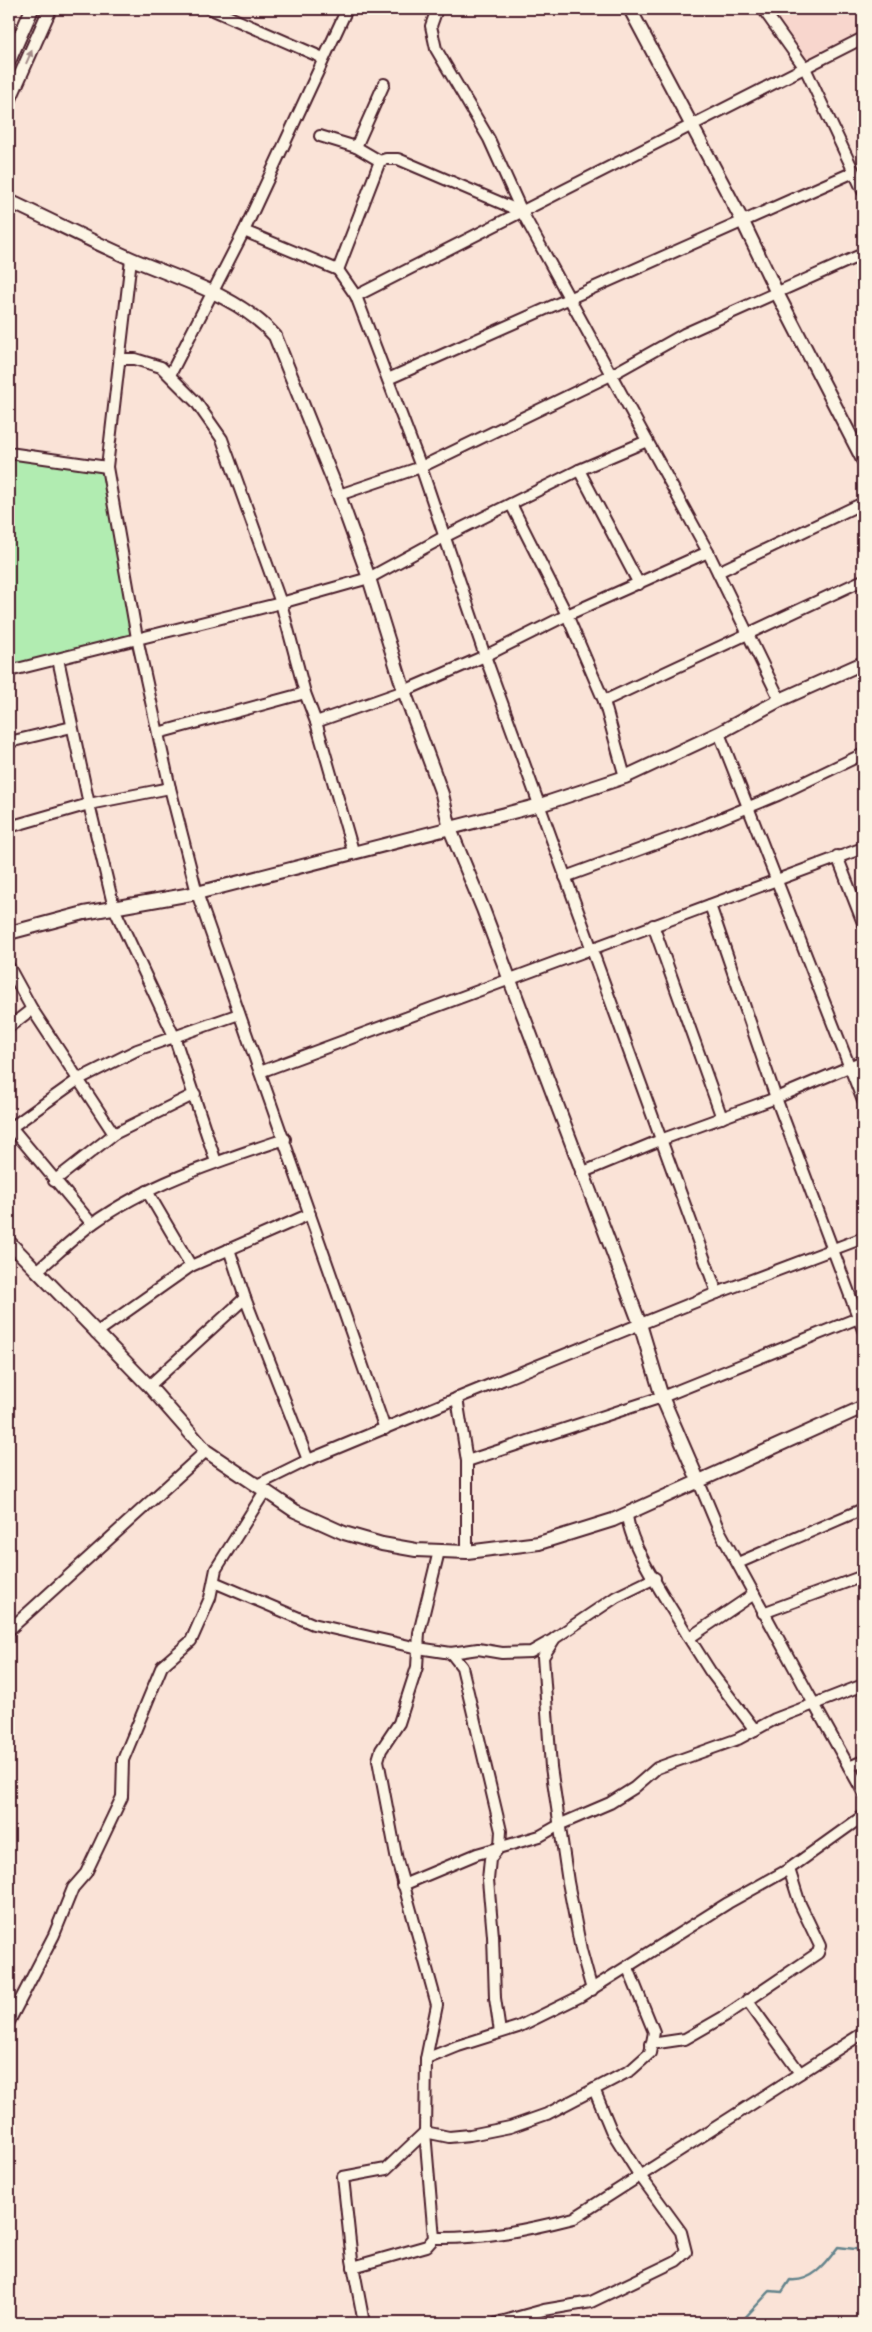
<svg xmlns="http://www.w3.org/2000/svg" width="872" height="2332" viewBox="0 0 872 2332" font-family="Mynerve,sans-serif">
  <rect width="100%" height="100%" fill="#fae3d7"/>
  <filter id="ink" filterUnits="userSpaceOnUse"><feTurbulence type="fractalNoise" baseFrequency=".02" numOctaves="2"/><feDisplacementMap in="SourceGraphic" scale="10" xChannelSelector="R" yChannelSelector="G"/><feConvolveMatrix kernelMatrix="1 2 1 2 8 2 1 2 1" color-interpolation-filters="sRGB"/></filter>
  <g filter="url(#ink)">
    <polygon fill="#f8d6cd" points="767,9 863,9 863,37 806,66"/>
    <polygon fill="#b1ecb1" stroke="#7e866e" points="9,453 105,467 135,639 9,672"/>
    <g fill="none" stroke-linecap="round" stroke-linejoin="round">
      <path stroke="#64848c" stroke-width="2.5" d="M740 2323 770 2291 782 2292 790 2280C813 2282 826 2263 838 2247L863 2250"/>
      <g stroke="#4a1f2b" stroke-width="14">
        <g id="minor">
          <polyline points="211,9 323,58"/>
          <polyline points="437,9 431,26 436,49 489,139 522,212 708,552 780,700"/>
          <polyline points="763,9 805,68 863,191"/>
          <polyline points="320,136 356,147 380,161"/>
          <polyline points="356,147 384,84"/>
          <polyline points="244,231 338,270 356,296 421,467 485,656 717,1293"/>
          <polyline points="131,259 107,467 137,638 170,788 197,893 385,1429"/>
          <polyline points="338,270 380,161 386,159 398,159 522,212"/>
          <polyline points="356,296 863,38"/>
          <polyline points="119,359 135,359 161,367 196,402 222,439 281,603 305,693 316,722 353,851"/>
          <polyline points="170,375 244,231 347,9"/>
          <polyline points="388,379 854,172"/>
          <polyline points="9,453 107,467"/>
          <polyline points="579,470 639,584"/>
          <polyline points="339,495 421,467 611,375 684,334 863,254"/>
          <polyline points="511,504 567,615 604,701 625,777"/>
          <polyline points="718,572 863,503"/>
          <polyline points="58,659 89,804 114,908 174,1036 216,1162"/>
          <polyline points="9,671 281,603 369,578 444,537 579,470 647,441"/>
          <polyline points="604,701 863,580"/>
          <polyline points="316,722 404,691 485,656 567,615 708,552"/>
          <polyline points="158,733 305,693"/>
          <polyline points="719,733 863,1101"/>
          <polyline points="9,742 72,727"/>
          <polyline points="9,827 89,804 170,788"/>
          <polyline points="837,856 863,923"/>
          <polyline points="565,877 693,830 778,795 863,754"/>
          <polyline points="710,905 776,1098 863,1330"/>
          <polyline points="653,925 722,1118"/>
          <polyline points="9,967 32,1009 114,1134"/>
          <polyline points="9,1027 32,1009"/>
          <polyline points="260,1072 863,848"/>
          <polyline points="11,1127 92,1224"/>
          <polyline points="9,1129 79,1079 137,1050 239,1014"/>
          <polyline points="581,1173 663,1139 776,1098 863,1061"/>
          <polyline points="54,1181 114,1134 195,1094"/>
          <polyline points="147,1191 191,1266"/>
          <polyline points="229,1249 245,1298 308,1460"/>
          <path d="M37 1271C55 1256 73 1238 92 1224 149 1183 219 1161 285 1139"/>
          <polyline points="96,1333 191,1266 310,1214"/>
          <polyline points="149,1386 245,1298"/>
          <polyline points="457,1398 467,1461 467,1552"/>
          <polyline points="467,1461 662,1397 863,1316"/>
          <polyline points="257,1485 308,1460 465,1395 717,1293 863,1238"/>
          <path d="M627 1514C629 1548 672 1607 689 1638L754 1594"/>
          <polyline points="738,1563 863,1509"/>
          <polyline points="214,1582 313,1624 418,1648 451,1653 478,1649 502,1653 531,1652 554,1639"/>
          <polyline points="763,1613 863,1576"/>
          <polyline points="9,1630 206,1451"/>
          <polyline points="689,1638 710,1671 755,1730"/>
          <polyline points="451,1653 462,1667 501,1831 500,1846 490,1859 488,1880 493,1936 495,1998 500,2032"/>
          <polyline points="863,1685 814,1704 863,1792"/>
          <polyline points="849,1767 863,1761"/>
          <polyline points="403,1885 477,1854 540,1836 561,1824 610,1803 634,1788 657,1768 738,1739 775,1719 814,1704 718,1528 698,1480"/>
          <polyline points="592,1990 581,1950 568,1882 551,1767 543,1657 555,1638 616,1597 655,1578"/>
          <polyline points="747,2000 800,2073"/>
          <polyline points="9,2022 54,1935 73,1888 86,1873 122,1797 123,1760 162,1666 191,1641 210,1598 216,1569 265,1491"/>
          <polyline points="651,2044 685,2039 725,2016 818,1953 820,1946 800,1904 789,1869"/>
          <polyline points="426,2059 458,2046 518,2027 579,1997 728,1903 789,1869 863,1816"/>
          <polyline points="425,2132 449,2137 470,2135 510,2127 547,2114 631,2070 650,2053 654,2032 628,1968"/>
          <path d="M434 2238C482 2239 527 2230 574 2218L863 2033"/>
          <polyline points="353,2267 427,2246 434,2238 425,2132 426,2059 437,2005 397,1860 378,1760 381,1750 399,1723 417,1667 419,1633 439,1551"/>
          <polyline points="364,2323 352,2260 343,2177 386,2169 425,2132"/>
          <polyline points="497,2323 544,2310 591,2302 676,2261 686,2252 681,2232 638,2173 611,2130 594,2089"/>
        </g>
      </g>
      <g stroke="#4a1f2b" stroke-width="16">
        <g id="tertiary">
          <polyline points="630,9 743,222 777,293 863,460"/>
          <polyline points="9,61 32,9"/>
          <polyline points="9,101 50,9"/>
          <path d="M9 201C50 220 91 241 132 259 181 280 238 295 275 336L339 495 369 578 404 691 442 794 450 829 483 909 640 1324 662 1397 698 1480"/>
          <polyline points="9,933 84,913 197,893 540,805 625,777 719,733 780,700 863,663"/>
          <polyline points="9,1242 149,1386 206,1451 295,1511 344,1533 382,1544 416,1550 467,1552 539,1543 613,1520 863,1407"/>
        </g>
      </g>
      <use href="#minor" stroke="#fcf5e5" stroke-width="10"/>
      <use href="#tertiary" stroke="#fcf5e5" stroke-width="12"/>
    </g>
    <defs><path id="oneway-solid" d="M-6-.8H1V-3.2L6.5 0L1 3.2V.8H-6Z" transform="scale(1.25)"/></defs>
    <use fill="#a38a88" href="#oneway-solid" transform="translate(29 57) rotate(-66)"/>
  </g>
  <rect width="872" height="2332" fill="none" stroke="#fcf5e5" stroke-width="30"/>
  <rect x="15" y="15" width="842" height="2302" fill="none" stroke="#4a1f2b" stroke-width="2" filter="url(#ink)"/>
</svg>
